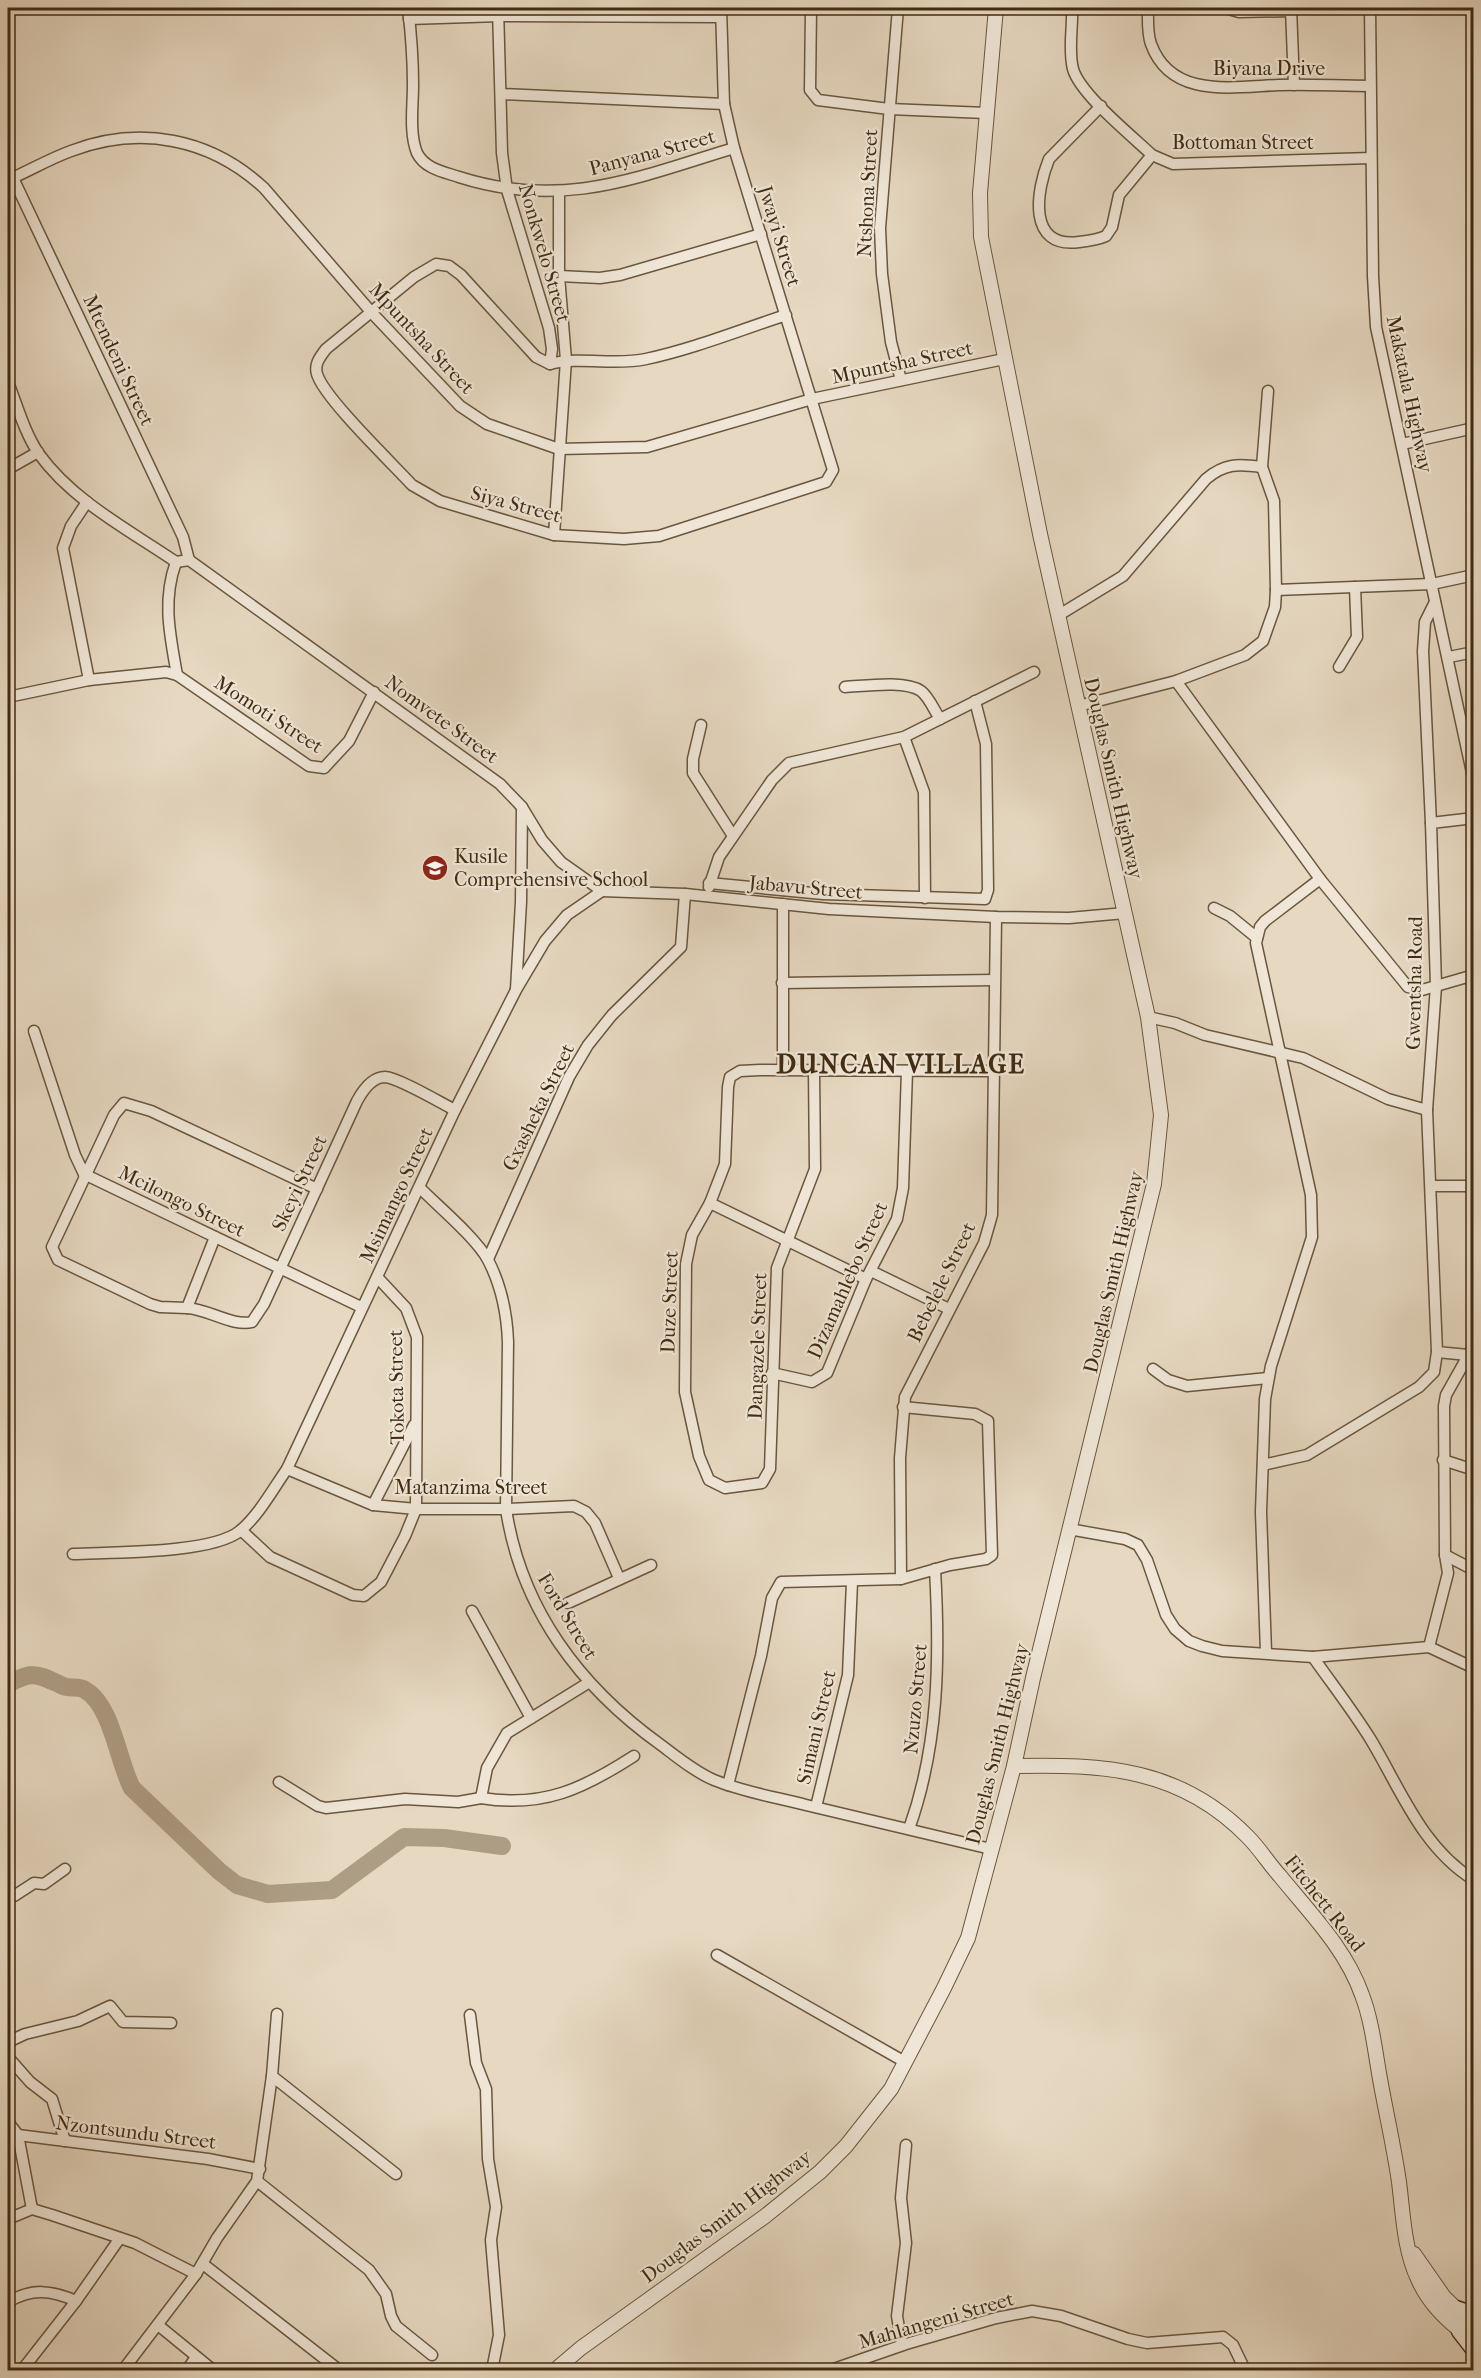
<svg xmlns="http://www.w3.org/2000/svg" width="1481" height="2378" viewBox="0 0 1481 2378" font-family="'IM FELL French Canon',serif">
  <rect width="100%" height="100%" fill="#e6d8c1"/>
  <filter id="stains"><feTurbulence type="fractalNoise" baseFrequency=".00333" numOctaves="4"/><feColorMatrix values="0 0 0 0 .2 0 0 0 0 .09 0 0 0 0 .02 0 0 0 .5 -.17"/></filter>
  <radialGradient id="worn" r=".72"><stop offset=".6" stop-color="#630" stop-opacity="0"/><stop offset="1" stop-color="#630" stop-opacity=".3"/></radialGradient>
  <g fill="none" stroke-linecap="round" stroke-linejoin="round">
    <path stroke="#ae9d85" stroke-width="18" d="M8 1684C34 1670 37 1674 63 1686 70 1689 79 1686 85 1690 112 1705 118 1762 132 1788L219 1871 237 1885 268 1894 332 1890 404 1837 444 1838 502 1846"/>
    <g stroke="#6a563d" stroke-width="13">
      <g id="minor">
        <path d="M408 8C411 33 413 59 413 85 413 106 409 133 417 153 425 169 444 172 459 177 562 210 636 178 734 148"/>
        <polyline points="498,8 502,153 507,190 549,328 552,349 550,364"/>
        <path d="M721 8 724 104 734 148 833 470 826 482 659 536 624 539 554 535 440 501 412 485C392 463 324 398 317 374 314 364 320 357 326 349L414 277 436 264 449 266 461 275 536 357 550 364C581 356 614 366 646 359 693 349 740 330 786 315"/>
        <polyline points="811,8 810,90 818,100 889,109 986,113"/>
        <polyline points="898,8 880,228 882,274 891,342 901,380"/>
        <path d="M1072 8C1073 27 1068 50 1073 69 1080 94 1132 136 1152 155L1173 164 1371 158"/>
        <path d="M1148 8C1148 19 1147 33 1151 44 1171 99 1232 87 1279 85 1309 84 1340 86 1370 86"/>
        <polyline points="1225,8 1239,12 1291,11"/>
        <polyline points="1291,8 1294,85"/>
        <polyline points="1370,8 1373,276 1376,327 1474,782"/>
        <polyline points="409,19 500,16 720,17"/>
        <polyline points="501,94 724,104"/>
        <path d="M1101 106 1049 159C1036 191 1027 249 1079 242 1088 241 1097 240 1106 236L1112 227 1119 195 1152 155"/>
        <polyline points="13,178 183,537 189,560"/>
        <path d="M8 180C29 171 49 159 71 151 140 125 210 138 264 188L372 313 460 406 487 424 559 449 647 447 812 399 1004 359"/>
        <polyline points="559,276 600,278 620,275 761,234"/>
        <path d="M8 382C17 405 25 434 39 454 73 501 129 530 176 562L189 560"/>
        <polyline points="1402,444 1474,428"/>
        <polyline points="8,469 38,452"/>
        <polyline points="87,502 71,526 63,548 89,680"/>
        <polyline points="554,535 566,360 559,276 559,191"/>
        <polyline points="189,560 500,784 522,807 542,840 561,862 602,891 685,894 829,909 996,917 1069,918 1125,913"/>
        <path d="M176 562C162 601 170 635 177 675"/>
        <polyline points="1276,590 1432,584 1474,575"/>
        <path d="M1059 615 1123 576 1206 479C1225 463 1238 464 1262 467"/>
        <polyline points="1449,657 1474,652"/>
        <polyline points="1339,667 1357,637 1355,587"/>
        <polyline points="1176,681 1320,879 1408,987 1422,990 1474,975"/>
        <path d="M845 687C865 686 905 680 921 691 929 697 934 710 940 719"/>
        <polyline points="8,697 89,680 166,672 177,675 309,766 324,768 349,741 374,692"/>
        <polyline points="1078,706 1176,681 1245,655 1263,641 1275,607 1276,590 1274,501 1262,467 1268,391"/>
        <polyline points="701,725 693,759 693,773 733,836"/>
        <polyline points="904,737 924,792 925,898"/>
        <polyline points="1431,823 1423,651 1425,622 1435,602"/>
        <polyline points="709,883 823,894 985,899 988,890 986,744 975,701"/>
        <polyline points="709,887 719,857 772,780 789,763 904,737 1034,672"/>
        <polyline points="1214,908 1230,916 1257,938"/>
        <polyline points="782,983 994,980"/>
        <polyline points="516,989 521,902 522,807"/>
        <polyline points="1148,1017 1175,1023 1205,1035 1303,1058 1388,1099 1427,1110"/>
        <polyline points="34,1031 75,1155 84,1174"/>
        <polyline points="783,1070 783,904"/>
        <polyline points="814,1070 815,1169 777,1268 770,1469 762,1483 725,1488 709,1480 699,1456 685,1392 686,1264 692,1235 710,1203 725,1164 728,1087 730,1077 740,1071 760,1070 995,1071"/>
        <polyline points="84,1174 361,1307"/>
        <polyline points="1431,1186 1474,1186"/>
        <path d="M420 1188C439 1207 476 1238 488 1260 501 1285 507 1314 508 1342L506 1509C521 1609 580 1687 661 1745 677 1757 695 1772 714 1780 743 1792 775 1797 806 1805 868 1820 930 1834 991 1849"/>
        <polyline points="710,1203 866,1279"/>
        <polyline points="215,1237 187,1308 160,1307 150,1304 58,1260 52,1247 114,1115 124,1103 151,1111 317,1189"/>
        <polyline points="488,1259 569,1077 588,1045 612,1015 681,947 685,894"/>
        <polyline points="871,1271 949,1309"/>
        <path d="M187 1308C208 1309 233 1327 252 1322L264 1304 357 1101C363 1090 372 1077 385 1077 399 1078 441 1103 455 1110"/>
        <polyline points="1468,1355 1437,1352 1427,1110 1436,986 1431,823 1474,818"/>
        <polyline points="1153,1369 1168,1380 1187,1386 1268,1378"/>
        <polyline points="772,1373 812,1382 827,1373 866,1279 897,1219 903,1188 907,1071"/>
        <polyline points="1443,1460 1474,1470"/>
        <polyline points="1263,1465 1307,1455 1419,1387 1434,1372 1437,1352"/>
        <polyline points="287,1469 373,1505 416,1509 506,1509 574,1506 586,1512 595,1523 619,1578"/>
        <polyline points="373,1505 414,1425"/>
        <polyline points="1069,1529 1125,1539 1138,1545 1147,1560 1166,1615 1175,1629 1189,1641 1202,1646 1222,1651 1313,1657 1429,1647 1474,1668"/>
        <polyline points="241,1530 270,1557 353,1595 364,1596 381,1582 405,1536 416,1509 417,1337 406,1308 378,1278"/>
        <path d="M73 1554C112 1552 211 1554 240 1531 259 1515 273 1489 287 1469L455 1110 516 990 545 941 567 915 602 891"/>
        <polyline points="1445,1555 1474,1570"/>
        <polyline points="901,1579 900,1458 905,1397 984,1243 992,1215 996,917"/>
        <polyline points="568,1603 651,1565"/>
        <polyline points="472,1611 531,1718"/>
        <polyline points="1429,1647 1448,1573 1445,1555 1444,1406 1446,1395 1474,1345"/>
        <polyline points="1266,1652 1261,1512 1265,1399 1271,1366 1312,1237 1311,1195 1256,943 1260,927 1265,921 1320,879"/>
        <path d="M1313 1657C1332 1684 1353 1711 1371 1740 1401 1790 1422 1848 1474 1880"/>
        <path d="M588 1683 507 1733 487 1768 481 1798C543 1808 583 1789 634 1756"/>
        <polyline points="279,1782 318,1806 326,1808 405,1799 458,1802 481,1798"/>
        <polyline points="728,1785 761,1656 772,1598 781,1582 901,1579 950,1565 986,1559 992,1555 988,1421 975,1414 903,1407"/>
        <polyline points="816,1807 848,1675 852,1582"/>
        <path d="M909 1829C939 1745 940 1658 935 1569"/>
        <polyline points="8,1894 14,1896 34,1883 44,1884 65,1869"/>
        <polyline points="717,1955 905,2062"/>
        <polyline points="470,2015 476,2063 486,2089 488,2159 496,2207 491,2240 499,2335 492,2370"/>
        <polyline points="8,2042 25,2034 78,2021 110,2006 123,2022 171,2023"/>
        <polyline points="8,2057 30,2082 52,2099 65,2141"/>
        <polyline points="272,2076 396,2174"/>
        <polyline points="8,2122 18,2135 32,2209"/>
        <polyline points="8,2140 18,2135 208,2159 260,2169"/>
        <polyline points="257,2181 369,2270 386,2294 391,2316 396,2326 432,2355"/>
        <polyline points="8,2219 32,2209 52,2215 135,2243 196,2274"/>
        <polyline points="203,2264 339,2370"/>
        <path d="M8 2302C32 2288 51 2290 76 2301"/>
        <polyline points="158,2325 213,2370"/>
        <polyline points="902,2345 897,2316 906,2243 901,2198 906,2145"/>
        <polyline points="22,2370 76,2301 120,2238"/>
        <polyline points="123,2370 196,2274 217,2238 257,2181 272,2076 277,2014"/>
        <polyline points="187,2370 196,2357"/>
        <polyline points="831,2370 906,2344 996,2318 1032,2311 1061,2316 1128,2339 1147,2343 1223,2337 1233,2345 1245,2370"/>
      </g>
    </g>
    <g stroke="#6a563d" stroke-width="16">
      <g id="tertiary">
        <path d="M1014 1766C1104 1764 1181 1768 1248 1837 1260 1849 1269 1864 1280 1876 1310 1913 1346 1949 1362 1995 1372 2021 1375 2051 1380 2079 1386 2113 1394 2147 1399 2182 1403 2213 1404 2250 1418 2279 1428 2302 1448 2322 1468 2336"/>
        <polyline points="1414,2254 1444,2297 1474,2326"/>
        <polyline points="555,2370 581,2348 764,2217 820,2172 846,2146 891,2089 944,1988 968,1938 1014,1766 1033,1678 1154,1184 1161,1115 1148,1017 1040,534 981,237 980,193 996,8"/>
      </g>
    </g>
    <g stroke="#412b11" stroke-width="19">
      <g id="secondary">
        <polyline points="1456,2309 1474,2315"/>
        <polyline points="1460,2331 1474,2349"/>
      </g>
    </g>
    <use href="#minor" stroke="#efe6d7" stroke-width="10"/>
    <use href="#tertiary" stroke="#efe6d7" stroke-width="14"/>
    <use href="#secondary" stroke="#efe6d7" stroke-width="16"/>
  </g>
  <defs>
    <g id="school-disc" transform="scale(1.35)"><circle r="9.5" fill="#8f2418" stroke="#efe6d7"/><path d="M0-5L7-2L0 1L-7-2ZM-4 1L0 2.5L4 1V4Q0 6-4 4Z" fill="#fff"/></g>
  </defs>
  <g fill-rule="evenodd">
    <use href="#school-disc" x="435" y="868"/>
  </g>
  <g text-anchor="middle" stroke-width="4.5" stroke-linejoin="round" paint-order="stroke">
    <g font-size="20" fill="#412b11" stroke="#efe6d7">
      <text x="1269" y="75">Biyana Drive</text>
      <text x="1243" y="149">Bottoman Street</text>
      <text transform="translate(652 152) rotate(-15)" y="7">Panyana Street</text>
      <text transform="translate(867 193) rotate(-87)" y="7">Ntshona Street</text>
      <text transform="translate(780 236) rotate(73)" y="7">Jwayi Street</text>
      <text transform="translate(545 253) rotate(74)" y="7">Nonkwelo Street</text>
      <text transform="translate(422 338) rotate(47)" y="7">Mpuntsha Street</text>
      <text transform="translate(119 360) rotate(65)" y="7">Mtendeni Street</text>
      <text transform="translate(902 362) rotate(-12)" y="7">Mpuntsha Street</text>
      <text transform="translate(1410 394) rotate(78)" y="7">Makatala Highway</text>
      <text transform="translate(516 504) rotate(15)" y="7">Siya Street</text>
      <text transform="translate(269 714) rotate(33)" y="7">Momoti Street</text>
      <text transform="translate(442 719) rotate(36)" y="7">Nomvete Street</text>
      <text transform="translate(1114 778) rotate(77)" y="7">Douglas Smith Highway</text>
      <text transform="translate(806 887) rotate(5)" y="7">Jabavu Street</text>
      <text transform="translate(1414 983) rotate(-89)" y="7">Gwentsha Road</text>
      <text transform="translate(538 1107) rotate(-64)" y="7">Gxasheka Street</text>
      <text transform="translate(299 1183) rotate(-65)" y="7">Skeyi Street</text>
      <text transform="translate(396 1195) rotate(-65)" y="7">Msimango Street</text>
      <text transform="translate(182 1201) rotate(26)" y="7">Mcilongo Street</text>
      <text transform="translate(1113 1272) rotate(-77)" y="7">Douglas Smith Highway</text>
      <text transform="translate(847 1280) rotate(-66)" y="7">Dizamahlebo Street</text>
      <text transform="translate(941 1282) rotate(-64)" y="7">Bebelele Street</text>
      <text transform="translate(669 1302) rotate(-88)" y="7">Duze Street</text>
      <text transform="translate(757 1346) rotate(-88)" y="7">Dangazele Street</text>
      <text transform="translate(396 1387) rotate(-91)" y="7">Tokota Street</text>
      <text x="471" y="1494">Matanzima Street</text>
      <text transform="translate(568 1616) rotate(59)" y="7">Ford Street</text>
      <text transform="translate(915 1699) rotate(-85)" y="7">Nzuzo Street</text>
      <text transform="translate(816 1727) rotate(-77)" y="7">Simani Street</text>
      <text transform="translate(997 1744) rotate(-76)" y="7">Douglas Smith Highway</text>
      <text transform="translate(1325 1903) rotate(52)" y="7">Fitchett Road</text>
      <text transform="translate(136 2132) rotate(7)" y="7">Nzontsundu Street</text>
      <text transform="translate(726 2216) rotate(-37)" y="7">Douglas Smith Highway</text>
      <text transform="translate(936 2320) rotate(-16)" y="7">Mahlangeni Street</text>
    </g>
    <g font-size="20" fill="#412b11" stroke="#efe6d7" text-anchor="start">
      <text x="454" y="863">Kusile<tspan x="454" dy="23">Comprehensive School</tspan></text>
    </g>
    <g font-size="26" font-weight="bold" letter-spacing="1.5" fill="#412b11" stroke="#efe6d7">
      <text x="901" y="1073">DUNCAN VILLAGE</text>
    </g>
  </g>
  <rect width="1481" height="2378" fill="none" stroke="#e6d8c1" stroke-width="30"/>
  <rect x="9" y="9" width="1463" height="2360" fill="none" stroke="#412b11" stroke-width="3"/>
  <rect x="15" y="15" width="1451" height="2348" fill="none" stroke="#412b11" stroke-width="1.5"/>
  <rect width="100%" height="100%" filter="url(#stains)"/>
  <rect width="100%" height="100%" fill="url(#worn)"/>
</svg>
